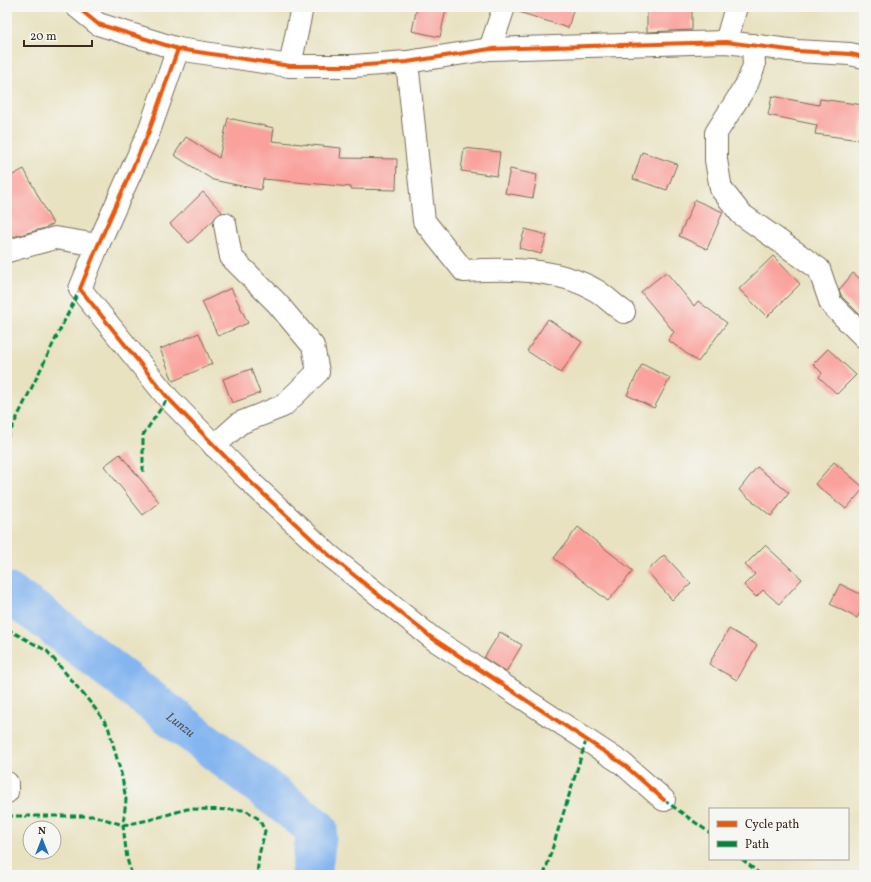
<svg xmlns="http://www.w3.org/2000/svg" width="871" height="882" viewBox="0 0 871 882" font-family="Vollkorn,serif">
  <rect width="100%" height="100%" fill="#f6f6f2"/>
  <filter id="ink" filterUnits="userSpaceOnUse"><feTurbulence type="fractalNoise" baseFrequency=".025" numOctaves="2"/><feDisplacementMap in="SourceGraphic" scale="8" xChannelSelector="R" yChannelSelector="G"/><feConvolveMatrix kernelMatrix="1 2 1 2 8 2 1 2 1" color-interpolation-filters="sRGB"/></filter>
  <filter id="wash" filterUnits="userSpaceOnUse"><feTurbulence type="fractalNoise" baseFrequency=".012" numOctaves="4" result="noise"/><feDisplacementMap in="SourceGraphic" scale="16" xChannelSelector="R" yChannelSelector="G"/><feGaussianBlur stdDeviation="0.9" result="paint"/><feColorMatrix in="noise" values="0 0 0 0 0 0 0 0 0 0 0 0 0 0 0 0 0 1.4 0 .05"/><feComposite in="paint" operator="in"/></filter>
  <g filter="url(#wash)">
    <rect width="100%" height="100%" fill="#e8e2c1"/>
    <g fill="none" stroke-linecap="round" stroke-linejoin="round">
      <path stroke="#84b5f0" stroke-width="41" id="s1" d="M7 593 40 615 317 829 311 875"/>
    </g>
    <g id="blocks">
      <g fill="#faa19c">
        <polygon points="417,7 434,7 446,9 440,37 412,31"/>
        <polygon points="516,7 574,7 568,28 516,11"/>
        <polygon points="647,7 692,7 692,30 647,32"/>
        <polygon points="772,96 819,105 820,99 864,105 860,140 815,134 817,125 768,115"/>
        <polygon points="228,118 274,128 272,141 341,148 340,158 397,159 396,190 351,189 351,187 263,179 261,190 213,180 174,155 186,137 219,158"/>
        <polygon points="464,148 500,152 497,176 461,171"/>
        <polygon points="642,152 677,164 667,190 633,179"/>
        <polygon points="24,169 53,224 45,228 9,238 7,235 7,178"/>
        <polygon points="510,169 537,175 533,198 505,193"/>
        <polygon points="203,192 222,212 189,243 170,224"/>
        <polygon points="695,200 723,212 707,249 679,236"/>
        <polygon points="525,229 547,235 541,254 519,248"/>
        <polygon points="773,256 800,284 767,317 739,289"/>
        <polygon points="666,272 694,306 698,301 727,323 698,362 668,340 674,332 641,292"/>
        <polygon points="853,273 864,282 864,319 842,297 839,290"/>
        <polygon points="231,288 248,323 218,336 202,302"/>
        <polygon points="548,319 582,342 561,373 527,351"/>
        <polygon points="199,333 212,364 173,381 160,349"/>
        <polygon points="828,349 856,375 837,394 819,377 822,373 813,364"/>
        <polygon points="642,364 670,378 654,408 627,395"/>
        <polygon points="251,369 260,393 232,403 223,379"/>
        <polygon points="120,454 159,502 143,515 104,466"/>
        <polygon points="834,462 864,488 846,509 815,484"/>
        <polygon points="757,467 789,493 771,516 739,490"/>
        <polygon points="578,527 633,571 608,601 554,558"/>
        <polygon points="765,545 802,579 779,604 763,590 756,597 744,585 755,574 745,565"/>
        <polygon points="664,555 691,584 672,600 647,571"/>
        <polygon points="840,584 864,596 864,605 857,618 830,604"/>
        <polygon points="729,629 757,645 737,680 709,664"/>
        <polygon points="500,632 522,645 506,672 484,658"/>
      </g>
    </g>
  </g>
  <g filter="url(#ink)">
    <use href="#blocks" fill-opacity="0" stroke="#786a57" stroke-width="1"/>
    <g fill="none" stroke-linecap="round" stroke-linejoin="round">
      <g stroke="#786a57" stroke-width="24">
        <g id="street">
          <polyline points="77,7 98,24 178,49 290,66 353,66 407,62 490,49 726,42 797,51 850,54 864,57"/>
          <polyline points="726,42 736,7"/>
          <polyline points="753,45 754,66 747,84 716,133 716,160 721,189 741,214 819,269 831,304 864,337"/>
          <polyline points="178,49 148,134 98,245 80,289 168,398 243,475 329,555 432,638 623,764 664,800"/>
          <polyline points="490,49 504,7"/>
          <path d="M407 62 424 221 464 271C508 268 558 268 597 291 606 297 615 306 624 312"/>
          <polyline points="290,66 302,7"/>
          <polyline points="7,250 8,251 55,238 98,245"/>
          <polyline points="214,446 240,423 283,406 318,372 313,346 277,303 231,257 225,224"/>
          <polyline points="7,783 7,792"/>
        </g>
      </g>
      <use href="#street" stroke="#fff" stroke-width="22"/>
      <g stroke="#00873e" stroke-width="3" stroke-dasharray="6 3" stroke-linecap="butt">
        <polyline points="7,438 80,289"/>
        <polyline points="143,472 143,435 168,398"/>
        <polyline points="7,629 47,651 94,707 108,726 122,777 126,800 123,825 127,859 132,875"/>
        <polyline points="664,800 710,833"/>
        <polyline points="7,816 95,816 123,825 149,820 187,809 245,810 259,819 265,831 259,855 257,875"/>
        <polyline points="742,859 761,875"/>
        <polyline points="544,875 586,741"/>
      </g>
      <g stroke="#f6f6f2" stroke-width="6">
        <g id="cycleway">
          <polyline points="77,7 98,24 178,49 290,66 353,66 407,62 490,49 726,42 797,51 850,54 864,57"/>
          <polyline points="178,49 148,134 98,245 80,289 168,398 243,475 329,555 432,638 623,764 664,800"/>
        </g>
      </g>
      <use href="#cycleway" stroke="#e8590c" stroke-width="4"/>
    </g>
  </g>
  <g text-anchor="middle" stroke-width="3" stroke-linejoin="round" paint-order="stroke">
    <g font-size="13" font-style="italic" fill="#51545d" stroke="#f6f6f2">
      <text dy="5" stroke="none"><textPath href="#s1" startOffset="218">Lunzu</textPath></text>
    </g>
  </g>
  <rect width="871" height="882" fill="none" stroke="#f6f6f2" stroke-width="24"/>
  <rect x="709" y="808" width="140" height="52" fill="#f6f6f2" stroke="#aba49d"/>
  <rect x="717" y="821" width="20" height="6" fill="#e8590c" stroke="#aba49d"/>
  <text x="745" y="828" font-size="12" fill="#3b2a1e">Cycle path</text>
  <rect x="717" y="841" width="20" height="6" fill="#00873e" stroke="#aba49d"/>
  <text x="745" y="848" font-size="12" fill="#3b2a1e">Path</text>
  <g transform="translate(42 840)"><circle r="19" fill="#f6f6f2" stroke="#aba49d"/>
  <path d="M0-3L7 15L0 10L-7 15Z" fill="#1f6fb2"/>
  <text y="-6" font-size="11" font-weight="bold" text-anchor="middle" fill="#3b2a1e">N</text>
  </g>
  <path d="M24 40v6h68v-6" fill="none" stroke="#3b2a1e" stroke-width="2"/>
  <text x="30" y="40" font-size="12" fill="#3b2a1e" stroke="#f6f6f2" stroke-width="3" paint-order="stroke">20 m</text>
</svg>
